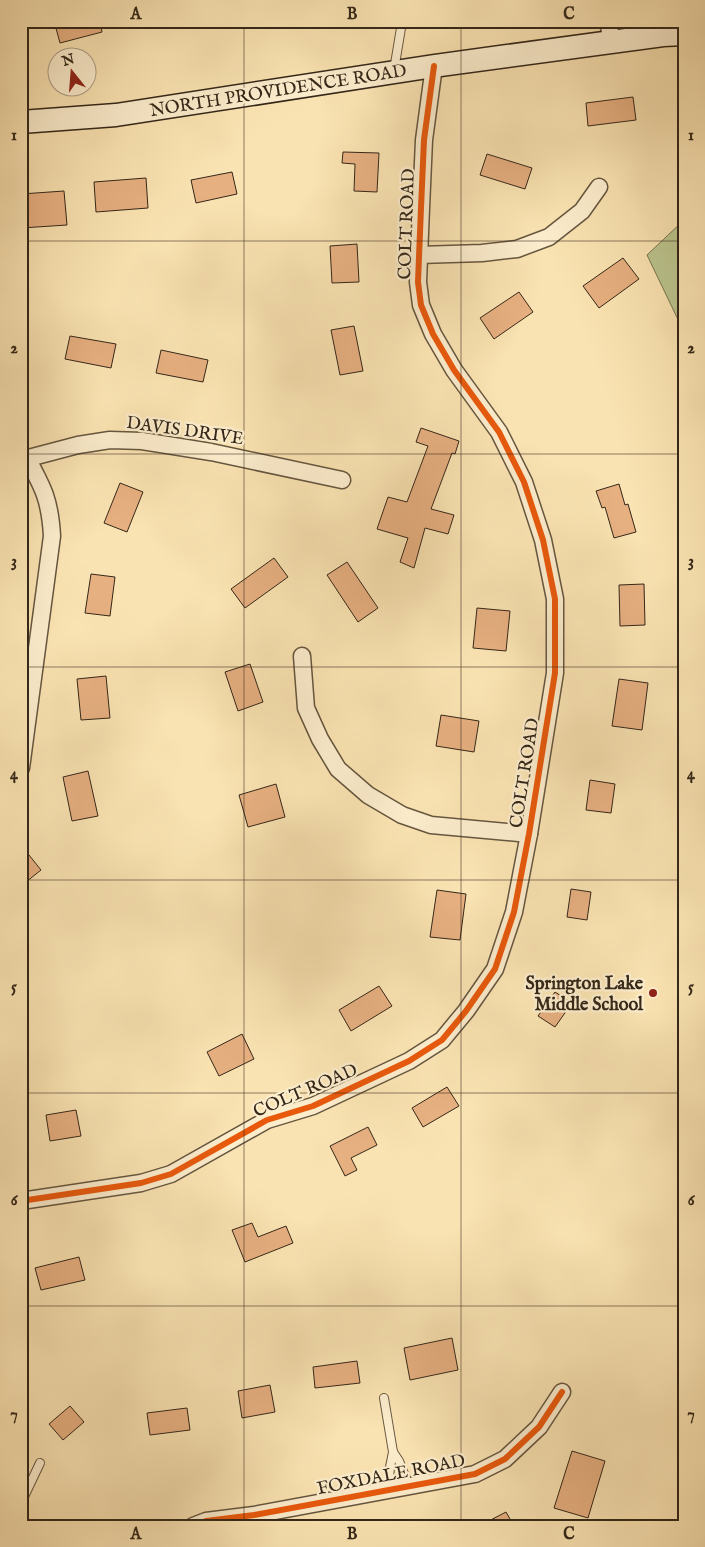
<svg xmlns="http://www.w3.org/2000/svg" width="705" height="1547" viewBox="0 0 705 1547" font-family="'IM FELL English',serif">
  <rect width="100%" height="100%" fill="#fae3b2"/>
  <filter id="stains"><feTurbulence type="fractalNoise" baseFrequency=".004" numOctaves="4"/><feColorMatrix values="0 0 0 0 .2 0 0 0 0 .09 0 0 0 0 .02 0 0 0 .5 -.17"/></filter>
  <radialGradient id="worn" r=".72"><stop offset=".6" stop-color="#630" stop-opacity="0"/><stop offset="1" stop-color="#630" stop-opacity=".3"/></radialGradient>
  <polygon fill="#bbc48e" stroke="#787654" points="684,220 684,332 647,255"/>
  <g fill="#e7b081" stroke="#342719">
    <polygon points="54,21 100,21 102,32 60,43"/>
    <polygon points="633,97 636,120 588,126 586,103"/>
    <polygon points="343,152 379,153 377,192 354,191 355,164 342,163"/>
    <polygon points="487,154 532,168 525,189 480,175"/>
    <polygon points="232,172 237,194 196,203 191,180"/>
    <polygon points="146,178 148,208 96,212 94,182"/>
    <polygon points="64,191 67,225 21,228 21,194"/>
    <polygon points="357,244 359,282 332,283 330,246"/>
    <polygon points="623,258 639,279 599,308 583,286"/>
    <polygon points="519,292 533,312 494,339 480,318"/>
    <polygon points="354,326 363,371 340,375 331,330"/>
    <polygon points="70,336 116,344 111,368 65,359"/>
    <polygon points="161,350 208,360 203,382 156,373"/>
    <polygon points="421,428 459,441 455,454 452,453 431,509 454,515 448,534 425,528 414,568 400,562 408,538 377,529 388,497 407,502 428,446 416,442"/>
    <polygon points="120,483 143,492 127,532 104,523"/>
    <polygon points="619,484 625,505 628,504 636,532 614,538 605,507 602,508 596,491"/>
    <polygon points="274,558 288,577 245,608 231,589"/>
    <polygon points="347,562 378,608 358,622 327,575"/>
    <polygon points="91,574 115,577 110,616 85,613"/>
    <polygon points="644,584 645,625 620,626 619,585"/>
    <polygon points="477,608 510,611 506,651 473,648"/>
    <polygon points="250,664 263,702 238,711 225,672"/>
    <polygon points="106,676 110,718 81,720 77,679"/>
    <polygon points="619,679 648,683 642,730 612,726"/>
    <polygon points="441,715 479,721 474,752 436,746"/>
    <polygon points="88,771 98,816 72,821 63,777"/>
    <polygon points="590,780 615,784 611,813 586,810"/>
    <polygon points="276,784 285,817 248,827 239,795"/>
    <polygon points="21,845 41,870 21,886"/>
    <polygon points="571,889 591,892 587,920 567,917"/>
    <polygon points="437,890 466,894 460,940 430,937"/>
    <polygon points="379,986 392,1006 351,1031 339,1010"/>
    <polygon points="555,992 572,1003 555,1027 538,1016"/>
    <polygon points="242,1034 254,1059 219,1076 207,1052"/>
    <polygon points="447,1087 459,1106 423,1127 412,1108"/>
    <polygon points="76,1110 81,1136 50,1141 46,1115"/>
    <polygon points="368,1127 377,1145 351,1158 357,1170 345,1176 330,1146"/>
    <polygon points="252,1223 258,1237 286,1226 293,1243 245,1262 232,1230"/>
    <polygon points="79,1257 85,1280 41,1290 35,1268"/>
    <polygon points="452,1338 458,1370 410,1380 404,1348"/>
    <polygon points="357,1361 360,1383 315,1388 313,1367"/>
    <polygon points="270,1385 275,1412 242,1418 238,1391"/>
    <polygon points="70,1406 84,1422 63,1440 49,1424"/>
    <polygon points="187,1408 190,1430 150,1435 147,1413"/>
    <polygon points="572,1451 605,1461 588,1518 554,1508"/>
    <polygon points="506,1512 514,1526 479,1526"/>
  </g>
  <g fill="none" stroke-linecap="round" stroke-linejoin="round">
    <g stroke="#66563f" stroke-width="10">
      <g id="lane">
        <polyline points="394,70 401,28 405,21"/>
        <polyline points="384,1398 393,1452 399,1461 409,1486"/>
        <polyline points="388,1490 390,1467 393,1452"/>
        <polyline points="21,1503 40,1463"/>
        <polyline points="21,1516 25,1526"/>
      </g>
    </g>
    <g stroke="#66563f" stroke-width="19">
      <g id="street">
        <polyline points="608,21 612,42"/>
        <polyline points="419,255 482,253 517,249 549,237 582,211 599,187"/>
        <polyline points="21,460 78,445 110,440 142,441 211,452 342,480"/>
        <polyline points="302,656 306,708 320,739 338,769 368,795 402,815 431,825 529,834"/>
        <path d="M21 768 52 536C50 501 44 489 27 458"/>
        <polyline points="21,1201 141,1183 171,1174 267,1120 313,1106 409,1061 442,1040 466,1011 495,969 514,912 529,834 555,673 555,599 543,540 524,482 499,432 454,370 433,334 421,305 418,282 421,208 424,140 434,66"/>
        <polyline points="193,1526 206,1521 254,1515 475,1474 505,1459 539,1427 562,1392"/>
      </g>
    </g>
    <g stroke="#342719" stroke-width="25">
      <polyline id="secondary" points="21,122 116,115 434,66 663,35 684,34"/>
    </g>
    <use href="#lane" stroke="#fcedcd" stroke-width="8"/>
    <use href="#street" stroke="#fcedcd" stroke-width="16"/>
    <use href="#secondary" stroke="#fcedcd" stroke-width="22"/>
    <g stroke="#fcedcd" stroke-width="9">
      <g id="cycleway">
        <polyline points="21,1201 141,1183 171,1174 267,1120 313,1106 409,1061 442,1040 466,1011 495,969 514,912 529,834 555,673 555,599 543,540 524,482 499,432 454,370 433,334 421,305 418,282 421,208 424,140 434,66"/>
        <polyline points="193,1526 206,1521 254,1515 475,1474 505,1459 539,1427 562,1392"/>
      </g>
    </g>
    <use href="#cycleway" stroke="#e8590c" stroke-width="6"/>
  </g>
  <path fill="none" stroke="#342719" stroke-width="1" stroke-opacity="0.55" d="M244 21V1526M461 21V1526M21 241H684M21 454H684M21 667H684M21 880H684M21 1093H684M21 1306H684"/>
  <circle fill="#8f2418" stroke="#fcedcd" stroke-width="2" cx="653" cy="993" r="5"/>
  <g text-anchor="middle" stroke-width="4.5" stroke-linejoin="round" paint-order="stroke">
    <g font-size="18" fill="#342719" stroke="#fcedcd">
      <text transform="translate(278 90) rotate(-9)" y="6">NORTH PROVIDENCE ROAD</text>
      <text transform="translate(406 224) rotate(-88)" y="6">COLT ROAD</text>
      <text transform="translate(185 430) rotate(8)" y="6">DAVIS DRIVE</text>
      <text transform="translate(524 773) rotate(-81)" y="6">COLT ROAD</text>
      <text transform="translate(305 1090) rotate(-23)" y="6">COLT ROAD</text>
      <text transform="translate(391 1474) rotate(-11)" y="6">FOXDALE ROAD</text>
    </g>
    <g font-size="18" font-weight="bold" fill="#342719" stroke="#fcedcd" text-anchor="end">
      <text x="643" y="989">Springton Lake<tspan x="643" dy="21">Middle School</tspan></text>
    </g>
  </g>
  <rect width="705" height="1547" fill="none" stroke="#fae3b2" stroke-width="55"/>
  <g transform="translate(72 72) rotate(343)"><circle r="24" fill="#fcedcd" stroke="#ac9e85"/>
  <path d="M0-4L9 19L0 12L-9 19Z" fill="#8f2418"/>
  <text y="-8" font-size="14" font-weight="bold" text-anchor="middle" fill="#342719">N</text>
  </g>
  <rect x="28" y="28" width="650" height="1492" fill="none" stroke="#342719" stroke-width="2"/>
  <g font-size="16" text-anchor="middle" font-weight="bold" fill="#342719">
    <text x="136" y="19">A</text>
    <text x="352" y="19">B</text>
    <text x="569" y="19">C</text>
    <text x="14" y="140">1</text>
    <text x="691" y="140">1</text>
    <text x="14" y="353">2</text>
    <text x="691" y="353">2</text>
    <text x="14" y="566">3</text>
    <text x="691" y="566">3</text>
    <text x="14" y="779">4</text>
    <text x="691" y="779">4</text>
    <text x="14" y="992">5</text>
    <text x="691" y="992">5</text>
    <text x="14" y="1205">6</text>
    <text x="691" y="1205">6</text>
    <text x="14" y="1419">7</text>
    <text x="691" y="1419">7</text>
    <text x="136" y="1539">A</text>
    <text x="352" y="1539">B</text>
    <text x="569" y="1539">C</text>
  </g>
  <rect width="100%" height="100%" filter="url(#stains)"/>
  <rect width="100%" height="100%" fill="url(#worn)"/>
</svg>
